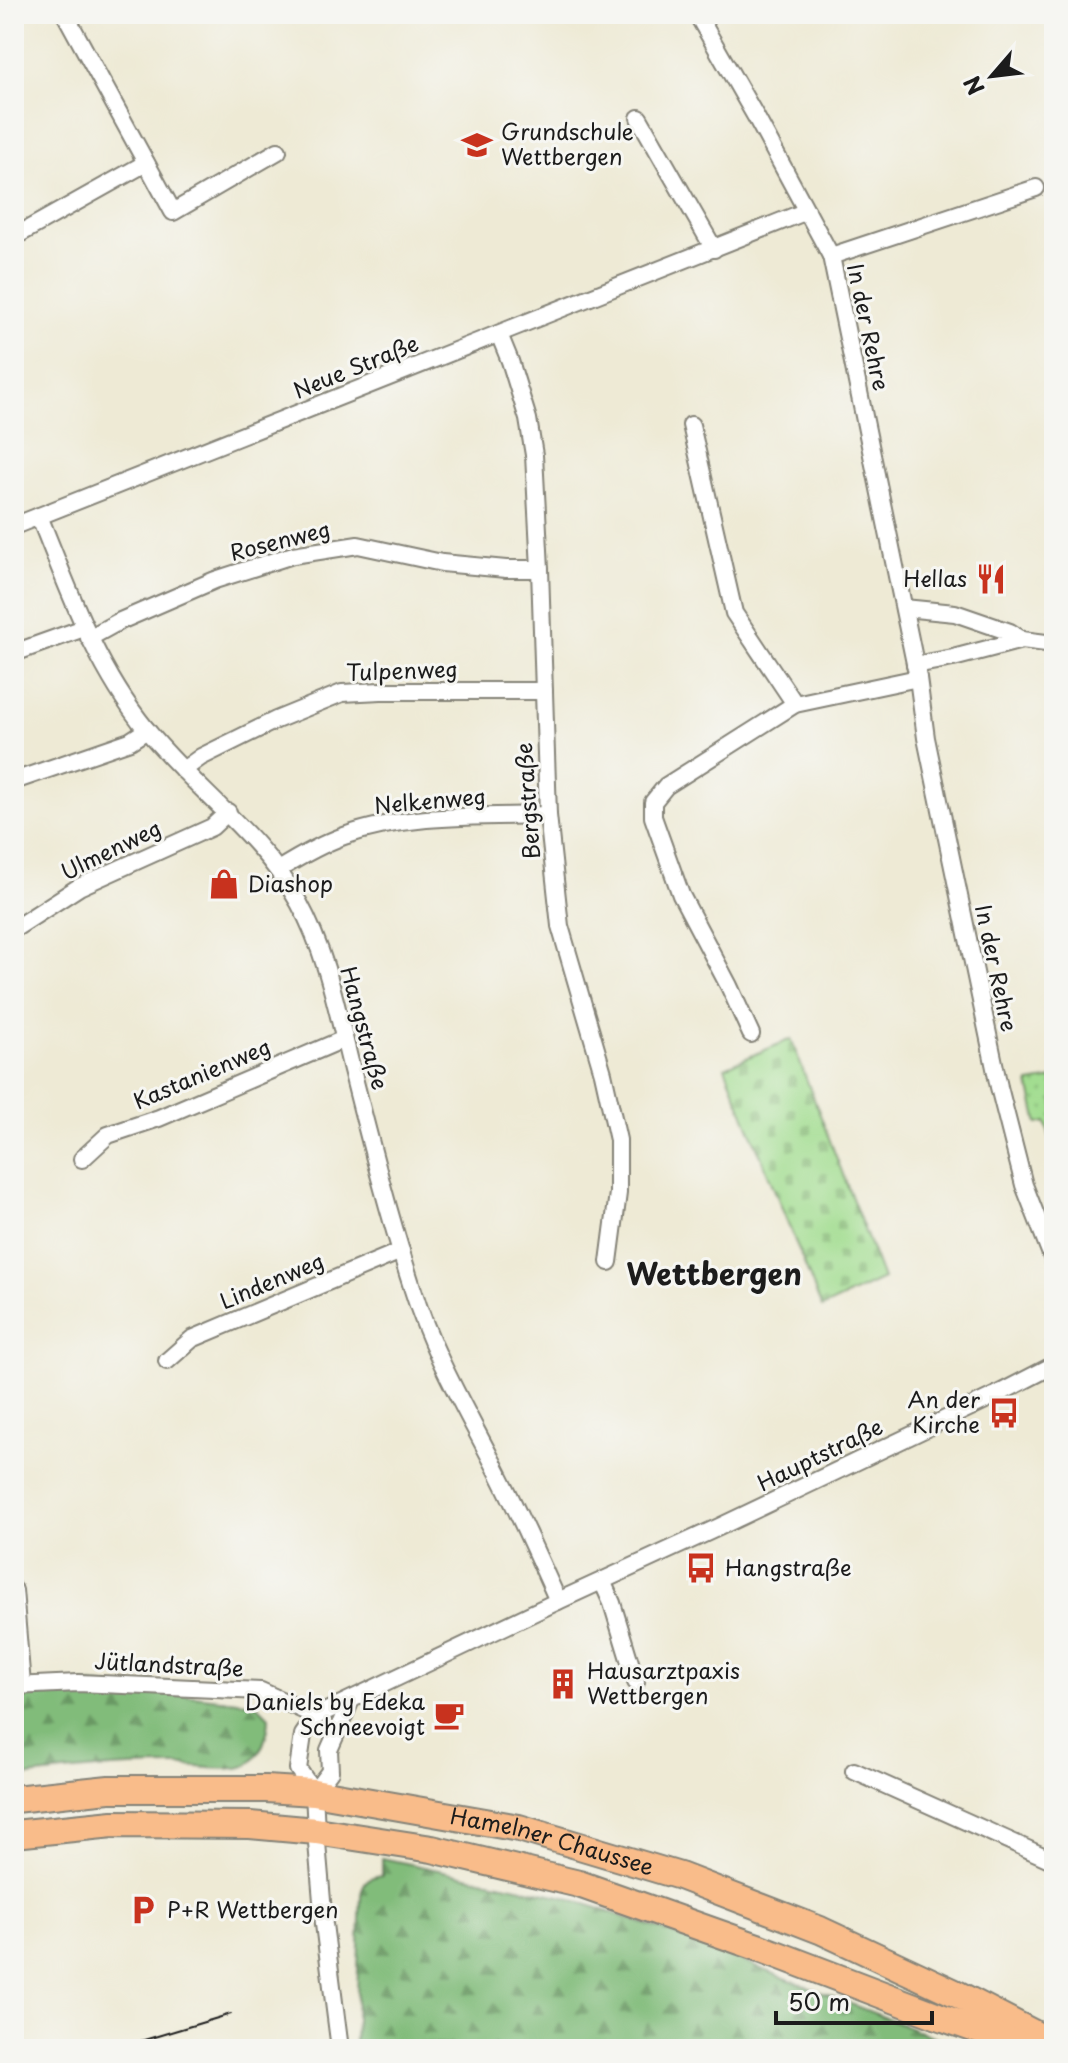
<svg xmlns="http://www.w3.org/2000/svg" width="1068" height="2063" viewBox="0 0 1068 2063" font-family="'Playpen Sans',sans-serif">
  <defs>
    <pattern id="green-dots" width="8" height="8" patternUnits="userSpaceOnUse" patternTransform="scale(2)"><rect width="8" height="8" fill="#a2dd90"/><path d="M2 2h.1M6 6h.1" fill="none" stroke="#8bbd7c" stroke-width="1.8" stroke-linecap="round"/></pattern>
    <pattern id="forest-firs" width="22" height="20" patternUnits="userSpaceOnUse" patternTransform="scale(2)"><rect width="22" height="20" fill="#81bc7a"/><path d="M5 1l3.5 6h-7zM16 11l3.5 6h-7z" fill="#699863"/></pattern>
    <pattern id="cemetery-stones" width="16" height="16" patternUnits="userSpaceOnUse" patternTransform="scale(2)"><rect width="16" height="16" fill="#a2dd90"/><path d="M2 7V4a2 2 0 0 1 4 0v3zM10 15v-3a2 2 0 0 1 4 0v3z" fill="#8bbd7c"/></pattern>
  </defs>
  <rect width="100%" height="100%" fill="#f6f6f2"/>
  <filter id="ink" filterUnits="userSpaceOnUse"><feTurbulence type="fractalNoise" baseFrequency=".0125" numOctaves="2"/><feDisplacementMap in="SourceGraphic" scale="16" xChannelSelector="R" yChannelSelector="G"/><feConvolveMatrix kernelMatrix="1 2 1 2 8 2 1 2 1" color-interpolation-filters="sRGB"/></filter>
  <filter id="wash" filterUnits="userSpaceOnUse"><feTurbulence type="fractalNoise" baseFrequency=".006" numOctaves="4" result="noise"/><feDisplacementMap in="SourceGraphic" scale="32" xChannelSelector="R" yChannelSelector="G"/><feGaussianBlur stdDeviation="1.8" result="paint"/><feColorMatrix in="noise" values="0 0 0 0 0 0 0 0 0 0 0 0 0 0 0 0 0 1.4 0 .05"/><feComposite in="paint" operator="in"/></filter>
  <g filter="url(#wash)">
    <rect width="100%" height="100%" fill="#eeead5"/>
    <polygon fill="url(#green-dots)" stroke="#5f7c56" stroke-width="2" points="1054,1079 1054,1146 1052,1144 1046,1122 1038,1124 1029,1083"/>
    <g fill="url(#forest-firs)" stroke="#4e6c4b" stroke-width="2">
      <path d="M78 1683 255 1703 269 1717C269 1733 261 1757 247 1765 237 1772 200 1767 186 1766 128 1765 71 1770 14 1778V1686Z"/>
      <path d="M382 1858 565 1897 668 1932 965 2049H494L415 2044 355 2045 361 1895C363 1881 368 1877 382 1875Z"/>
    </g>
    <polygon fill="url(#cemetery-stones)" stroke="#5f7c56" stroke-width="2" points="791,1039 883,1279 822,1308 725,1067"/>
  </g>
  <g filter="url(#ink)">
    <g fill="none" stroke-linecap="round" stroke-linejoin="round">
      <g stroke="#858378" stroke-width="20">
        <g id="street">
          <polyline points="65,14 173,212 278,151"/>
          <polyline points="697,14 756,117 831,256 918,678 926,738 999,1087 1024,1185 1054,1262"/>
          <polyline points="639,118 714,249"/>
          <polyline points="14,237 146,163"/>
          <polyline points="831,256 1036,188"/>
          <polyline points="499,334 510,361 528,419 534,455 540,569 548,815 560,926 603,1073 618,1140 618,1193 609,1262"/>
          <polyline points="691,425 734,613 795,704"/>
          <path d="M39 516C69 590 95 666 146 729 194 789 261 834 299 903 327 954 337 1010 351 1066 370 1141 389 1216 413 1290 431 1349 462 1403 490 1457 515 1504 536 1552 558 1601"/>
          <polyline points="14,526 807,211"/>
          <polyline points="904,608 955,613 1010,632 1022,640"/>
          <polyline points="89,638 118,622 215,580 293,555 358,545 442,563 506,569 540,569"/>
          <polyline points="14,653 84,628"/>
          <polyline points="915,665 953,658 1022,640 1054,644"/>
          <polyline points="183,770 201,757 276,720 342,693 381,691 544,691"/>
          <polyline points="14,781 130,741 147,730"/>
          <path d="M278 870C299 857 321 844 344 836 409 813 481 817 548 815"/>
          <polyline points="14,929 79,887 212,827 228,812"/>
          <polyline points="751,1034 729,986 681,895 653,817 653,802 666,786 795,704 918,678"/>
          <polyline points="82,1159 108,1135 159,1118 344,1039"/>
          <polyline points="167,1361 192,1339 401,1251"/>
          <polyline points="602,1581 612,1603 636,1682"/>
          <polyline points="14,1590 22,1685"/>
          <polyline points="14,1686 78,1683 261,1691 316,1716"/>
          <polyline points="854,1771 1054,1861"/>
          <polyline points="314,1792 330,1771 329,1750 351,1700"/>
          <polyline points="340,2049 324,1924 316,1831 314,1792 298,1769 303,1735 316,1716 558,1601 719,1527 996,1395 1054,1365"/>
        </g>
      </g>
      <g stroke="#858378" stroke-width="30">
        <g id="primary">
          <path id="s1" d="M14 1799 109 1789H266L314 1792 519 1828 680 1876 820 1930 955 1993 1054 2044"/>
          <polyline points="14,1834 113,1824 250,1825 316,1831 432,1849 579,1884 760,1948 938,2016 1033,2049"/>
        </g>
      </g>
      <use href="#street" stroke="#fff" stroke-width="16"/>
      <use href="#primary" stroke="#f9bc8a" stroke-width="26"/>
      <g stroke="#1c1c1c" stroke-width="2">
        <polyline points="114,2049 231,2014"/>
        <polyline points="228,2049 240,2046"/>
      </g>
    </g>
  </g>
  <defs>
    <g id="school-bare" transform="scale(2.4)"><path d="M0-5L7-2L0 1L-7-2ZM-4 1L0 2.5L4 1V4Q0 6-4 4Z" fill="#c8321e" stroke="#f6f6f2" stroke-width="2.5" paint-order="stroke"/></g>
    <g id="restaurant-bare" transform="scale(2.4)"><path d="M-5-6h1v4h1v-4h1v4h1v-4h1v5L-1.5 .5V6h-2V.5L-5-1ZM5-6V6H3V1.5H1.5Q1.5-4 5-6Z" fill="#c8321e" stroke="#f6f6f2" stroke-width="2.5" paint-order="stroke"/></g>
    <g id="shop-bare" transform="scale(2.4)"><path d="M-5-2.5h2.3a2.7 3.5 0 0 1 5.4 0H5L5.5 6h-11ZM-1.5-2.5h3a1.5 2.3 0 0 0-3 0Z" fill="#c8321e" stroke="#f6f6f2" stroke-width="2.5" paint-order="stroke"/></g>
    <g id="bus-bare" transform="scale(2.4)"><path d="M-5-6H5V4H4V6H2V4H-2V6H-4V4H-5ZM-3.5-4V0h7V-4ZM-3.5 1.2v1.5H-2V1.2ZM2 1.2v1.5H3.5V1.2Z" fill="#c8321e" stroke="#f6f6f2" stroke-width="2.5" paint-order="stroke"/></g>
    <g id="building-bare" transform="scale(2.4)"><path d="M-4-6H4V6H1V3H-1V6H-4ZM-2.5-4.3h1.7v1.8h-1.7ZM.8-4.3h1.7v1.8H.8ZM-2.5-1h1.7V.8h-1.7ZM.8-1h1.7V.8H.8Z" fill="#c8321e" stroke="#f6f6f2" stroke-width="2.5" paint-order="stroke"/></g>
    <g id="cafe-bare" transform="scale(2.4)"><path d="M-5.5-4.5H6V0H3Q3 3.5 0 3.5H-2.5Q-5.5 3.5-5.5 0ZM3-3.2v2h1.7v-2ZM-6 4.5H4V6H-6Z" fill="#c8321e" stroke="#f6f6f2" stroke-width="2.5" paint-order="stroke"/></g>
    <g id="parking-bare" transform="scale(2.4)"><path d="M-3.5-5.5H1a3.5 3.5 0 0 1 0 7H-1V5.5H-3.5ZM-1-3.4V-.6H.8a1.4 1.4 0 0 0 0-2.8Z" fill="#c8321e" stroke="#f6f6f2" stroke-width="2.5" paint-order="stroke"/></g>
  </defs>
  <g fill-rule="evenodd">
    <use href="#school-bare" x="477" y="145"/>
    <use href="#restaurant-bare" x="991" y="579"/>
    <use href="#shop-bare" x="224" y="884"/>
    <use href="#bus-bare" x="1004" y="1413"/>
    <use href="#bus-bare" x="701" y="1568"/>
    <use href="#building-bare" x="563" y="1684"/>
    <use href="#cafe-bare" x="449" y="1715"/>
    <use href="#parking-bare" x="143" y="1910"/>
  </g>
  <g text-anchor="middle" stroke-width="6" stroke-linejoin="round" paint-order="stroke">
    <g font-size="22" fill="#1c1c1c" stroke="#f6f6f2" text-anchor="start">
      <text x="501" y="140">Grundschule<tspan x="501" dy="25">Wettbergen</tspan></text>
      <text x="967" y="587" text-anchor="end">Hellas</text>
      <text x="248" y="892">Diashop</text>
      <text x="980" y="1408" text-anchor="end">An der<tspan x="980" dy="25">Kirche</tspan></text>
      <text x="725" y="1576">Hangstraße</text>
      <text x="587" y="1679">Hausarztpaxis<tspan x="587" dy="25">Wettbergen</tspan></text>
      <text x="425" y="1710" text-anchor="end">Daniels by Edeka<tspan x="425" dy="25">Schneevoigt</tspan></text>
      <text x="167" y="1918">P+R Wettbergen</text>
    </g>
    <g font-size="22" fill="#1c1c1c" stroke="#f6f6f2">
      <text transform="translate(868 327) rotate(78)" y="8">In der Rehre</text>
      <text transform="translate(356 367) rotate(-22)" y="8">Neue Straße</text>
      <text transform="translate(280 541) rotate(-14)" y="8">Rosenweg</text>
      <text transform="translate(402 671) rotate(-2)" y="8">Tulpenweg</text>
      <text transform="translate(430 801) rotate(-5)" y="8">Nelkenweg</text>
      <text transform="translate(528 801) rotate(-94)" y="8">Bergstraße</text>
      <text transform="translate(111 850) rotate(-26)" y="8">Ulmenweg</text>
      <text transform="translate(996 968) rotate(78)" y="8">In der Rehre</text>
      <text transform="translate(364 1028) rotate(75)" y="8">Hangstraße</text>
      <text transform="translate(202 1074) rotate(-23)" y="8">Kastanienweg</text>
      <text transform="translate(272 1281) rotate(-23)" y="8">Lindenweg</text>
      <text transform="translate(820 1455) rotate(-26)" y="8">Hauptstraße</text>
      <text transform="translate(169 1665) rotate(3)" y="8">Jütlandstraße</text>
      <text dy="8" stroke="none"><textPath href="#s1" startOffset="544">Hamelner Chaussee</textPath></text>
    </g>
    <g font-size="30" font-weight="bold" fill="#1c1c1c" stroke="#f6f6f2">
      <text x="714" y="1285">Wettbergen</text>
    </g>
  </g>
  <rect width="1068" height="2063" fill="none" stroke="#f6f6f2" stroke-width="48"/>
  <g transform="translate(992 76) rotate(242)" stroke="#f6f6f2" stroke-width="6" paint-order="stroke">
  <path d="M0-6L14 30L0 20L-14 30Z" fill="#1c1c1c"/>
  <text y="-12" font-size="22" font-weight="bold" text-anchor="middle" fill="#1c1c1c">N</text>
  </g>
  <path d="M776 2011v12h156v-12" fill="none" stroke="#1c1c1c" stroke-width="4"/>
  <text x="788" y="2011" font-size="24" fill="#1c1c1c" stroke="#f6f6f2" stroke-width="6" paint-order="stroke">50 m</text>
</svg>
